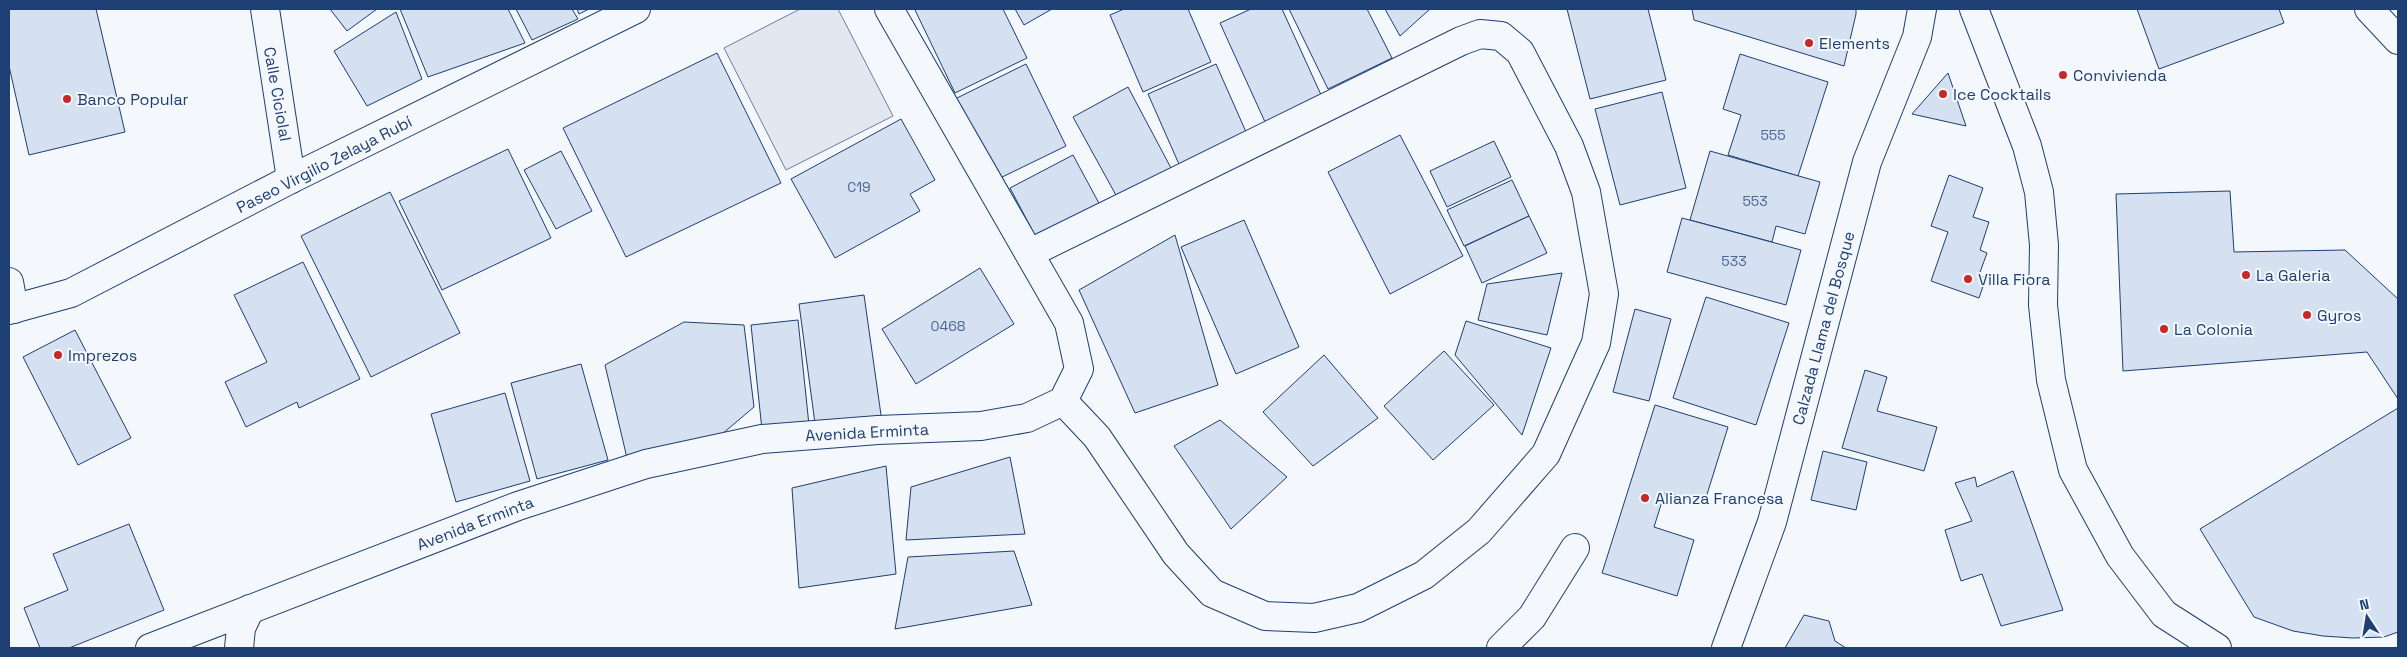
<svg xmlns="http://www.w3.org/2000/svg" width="2407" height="657" viewBox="0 0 2407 657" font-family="'Space Grotesk',sans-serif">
  <rect width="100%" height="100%" fill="#f4f7fb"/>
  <polygon fill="#e3e8f0" stroke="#687fa3" points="800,9 838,9 893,116 786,170 724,48"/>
  <g fill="#d5e0f0" stroke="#1d3f73">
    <polygon points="9,9 96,9 125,132 29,155 9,66"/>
    <polygon points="330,9 377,9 347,31"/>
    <polygon points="400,9 508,9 525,43 428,77"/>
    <polygon points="516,9 572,9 578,19 532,40"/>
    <polygon points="577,9 589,9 579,14"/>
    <polygon points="918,9 1003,9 1027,58 955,93 915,10"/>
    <polygon points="1015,9 1052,9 1024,25"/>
    <polygon points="1124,9 1188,9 1211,62 1143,92 1110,15"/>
    <polygon points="1251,9 1282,9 1322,97 1265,122 1220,23"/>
    <polygon points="1289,9 1367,9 1392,58 1328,89"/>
    <polygon points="1385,9 1430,9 1400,36"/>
    <polygon points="1567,9 1648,9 1666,80 1590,99"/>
    <polygon points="1692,9 1856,9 1856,14 1844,66 1694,20"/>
    <polygon points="2137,9 2279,9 2284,23 2159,69"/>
    <polygon points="396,12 422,79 367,106 334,51"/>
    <polygon points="717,53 781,183 626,257 563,128"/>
    <polygon points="1740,54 1828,82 1798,176 1728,155 1741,115 1723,109"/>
    <polygon points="1026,64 1066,146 994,181 955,99"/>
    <polygon points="1216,64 1250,141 1182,171 1148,94"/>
    <polygon points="1948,73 1966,126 1912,114"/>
    <polygon points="1128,87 1171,168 1117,197 1073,117"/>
    <polygon points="1662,92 1686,188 1620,205 1595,109"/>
    <polygon points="901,119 935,180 910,194 920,211 835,258 791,179"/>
    <polygon points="1400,135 1463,256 1390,294 1328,172"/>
    <polygon points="1494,141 1511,177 1447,207 1430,171"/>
    <polygon points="508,149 551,238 442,290 399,201"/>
    <polygon points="561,151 592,211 556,229 524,170"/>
    <polygon points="1710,151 1820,182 1805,234 1776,226 1772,242 1690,220"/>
    <polygon points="1073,155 1101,207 1038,241 1010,188"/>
    <polygon points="1949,175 1983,188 1973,217 1989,222 1980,250 1987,253 1979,275 1986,278 1979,298 1931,281 1948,232 1931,226"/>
    <polygon points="1512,180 1529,216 1464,246 1447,210"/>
    <polygon points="2230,191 2234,252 2345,250 2398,299 2398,399 2367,352 2123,371 2116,194"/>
    <polygon points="390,192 460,333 371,377 301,236"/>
    <polygon points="1529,216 1547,253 1482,283 1465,246"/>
    <polygon points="1682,218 1801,250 1786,305 1667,272"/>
    <polygon points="1244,220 1299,347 1236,374 1181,247"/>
    <polygon points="1175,235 1218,385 1135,413 1079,290"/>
    <polygon points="303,262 360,379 299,408 297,402 246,427 225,382 267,362 234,295"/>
    <polygon points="980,268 1014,324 916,384 882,329"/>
    <polygon points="1562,273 1547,335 1478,320 1487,284"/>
    <polygon points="864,295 882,422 816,431 799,304"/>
    <polygon points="1706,297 1789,323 1756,425 1673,398"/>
    <polygon points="1635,309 1671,319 1649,401 1613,392"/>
    <polygon points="798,320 809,425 762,430 751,325"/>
    <polygon points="1466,321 1551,348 1522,435 1455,355"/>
    <polygon points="684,322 744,325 754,407 715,440 627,458 605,365"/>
    <polygon points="75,330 131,438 78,465 23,357"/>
    <polygon points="1444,351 1494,405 1433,460 1384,406"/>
    <polygon points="1324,355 1378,418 1313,466 1263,412"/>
    <polygon points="581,364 608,460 537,479 511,383"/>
    <polygon points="1865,370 1887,377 1877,411 1937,427 1924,471 1842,448"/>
    <polygon points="505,393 530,481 456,502 431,414"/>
    <polygon points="1655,405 1728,427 1704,504 1665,492 1654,527 1694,540 1677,596 1602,573"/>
    <polygon points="2398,408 2398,632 2384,637 2353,638 2323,636 2293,631 2254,617 2200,529"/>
    <polygon points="1220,420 1287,477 1231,529 1174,446"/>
    <polygon points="1823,451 1867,462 1856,510 1811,500"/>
    <polygon points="1010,457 1025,534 906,540 911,487"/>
    <polygon points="886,466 896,574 799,588 792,488"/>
    <polygon points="2013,471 2063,610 2001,626 1982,574 1961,581 1945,530 1972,521 1955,483 1975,477 1977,487"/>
    <polygon points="129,524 164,610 69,648 40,648 24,608 68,590 53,554"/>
    <polygon points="1014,551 1032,605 895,629 908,557"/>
    <polygon points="1804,615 1829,621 1835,641 1846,648 1785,648"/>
  </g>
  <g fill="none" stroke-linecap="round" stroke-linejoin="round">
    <g stroke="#1d3f73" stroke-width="30">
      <g id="minor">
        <polyline points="265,9 291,179"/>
        <polyline points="1974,9 2027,146 2039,192 2044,245 2043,305 2051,380 2073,470 2120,556 2164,614 2217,648"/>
        <polyline points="2369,9 2398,40"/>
        <polyline points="1030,253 1461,41 1480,34 1501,36 1520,52 1569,146 1586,192 1604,294 1596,343 1546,454 1479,531 1424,575 1358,608 1314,618 1265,616 1212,593 1176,554 1097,437 1063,401"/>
        <polyline points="9,282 14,309"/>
        <polyline points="9,310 71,293 291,179 636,9"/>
        <polyline points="150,648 518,506 646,464 762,439 878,430 981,426 1027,418 1063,401 1079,369 1069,323 889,9"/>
        <polyline points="239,648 241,628 250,609"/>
        <polyline points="1501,648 1532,617 1575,548"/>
        <polyline points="1726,648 1772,522 1867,162 1917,37 1922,9"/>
      </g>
    </g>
    <use href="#minor" stroke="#f4f7fb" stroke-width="28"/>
  </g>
  <g fill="#c62828" stroke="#f4f7fb" stroke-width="2">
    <circle cx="1809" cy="43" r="5"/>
    <circle cx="2063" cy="75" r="5"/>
    <circle cx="1943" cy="94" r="5"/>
    <circle cx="67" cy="99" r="5"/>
    <circle cx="2246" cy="275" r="5"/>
    <circle cx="1968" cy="279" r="5"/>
    <circle cx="2307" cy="315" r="5"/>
    <circle cx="2164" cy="329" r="5"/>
    <circle cx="58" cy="355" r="5"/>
    <circle cx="1645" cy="498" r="5"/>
  </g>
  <g text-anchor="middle" stroke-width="4" stroke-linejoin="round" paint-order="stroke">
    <g font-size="14" fill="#4b6792">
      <text x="1773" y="140">555</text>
      <text x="859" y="192">C19</text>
      <text x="1755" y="206">553</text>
      <text x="1734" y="266">533</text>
      <text x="948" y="331">0468</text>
    </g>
    <g font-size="16" fill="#1d3f73" stroke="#f4f7fb" text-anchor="start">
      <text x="1819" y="49">Elements</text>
      <text x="2073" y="81">Convivienda</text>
      <text x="1953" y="100">Ice Cocktails</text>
      <text x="77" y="105">Banco Popular</text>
      <text x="2256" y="281">La Galeria</text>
      <text x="1978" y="285">Villa Fiora</text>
      <text x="2317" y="321">Gyros</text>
      <text x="2174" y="335">La Colonia</text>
      <text x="68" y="361">Imprezos</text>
      <text x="1655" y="504">Alianza Francesa</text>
    </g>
    <g font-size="16" fill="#1d3f73" stroke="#f4f7fb">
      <text transform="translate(278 94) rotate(80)" y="6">Calle Ciciolal</text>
      <text transform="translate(324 164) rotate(-27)" y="6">Paseo Virgilio Zelaya Rubí</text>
      <text transform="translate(1823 328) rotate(-75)" y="6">Calzada Llama del Bosque</text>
      <text transform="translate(867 432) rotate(-3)" y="6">Avenida Erminta</text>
      <text transform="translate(475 523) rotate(-21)" y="6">Avenida Erminta</text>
    </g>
  </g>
  <rect width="2407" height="657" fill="none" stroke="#1d3f73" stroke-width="20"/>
  <g transform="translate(2367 617) rotate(348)" stroke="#f4f7fb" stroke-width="4" paint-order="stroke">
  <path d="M0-4L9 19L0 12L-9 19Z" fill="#1d3f73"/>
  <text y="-8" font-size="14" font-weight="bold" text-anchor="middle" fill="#1d3f73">N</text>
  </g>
</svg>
